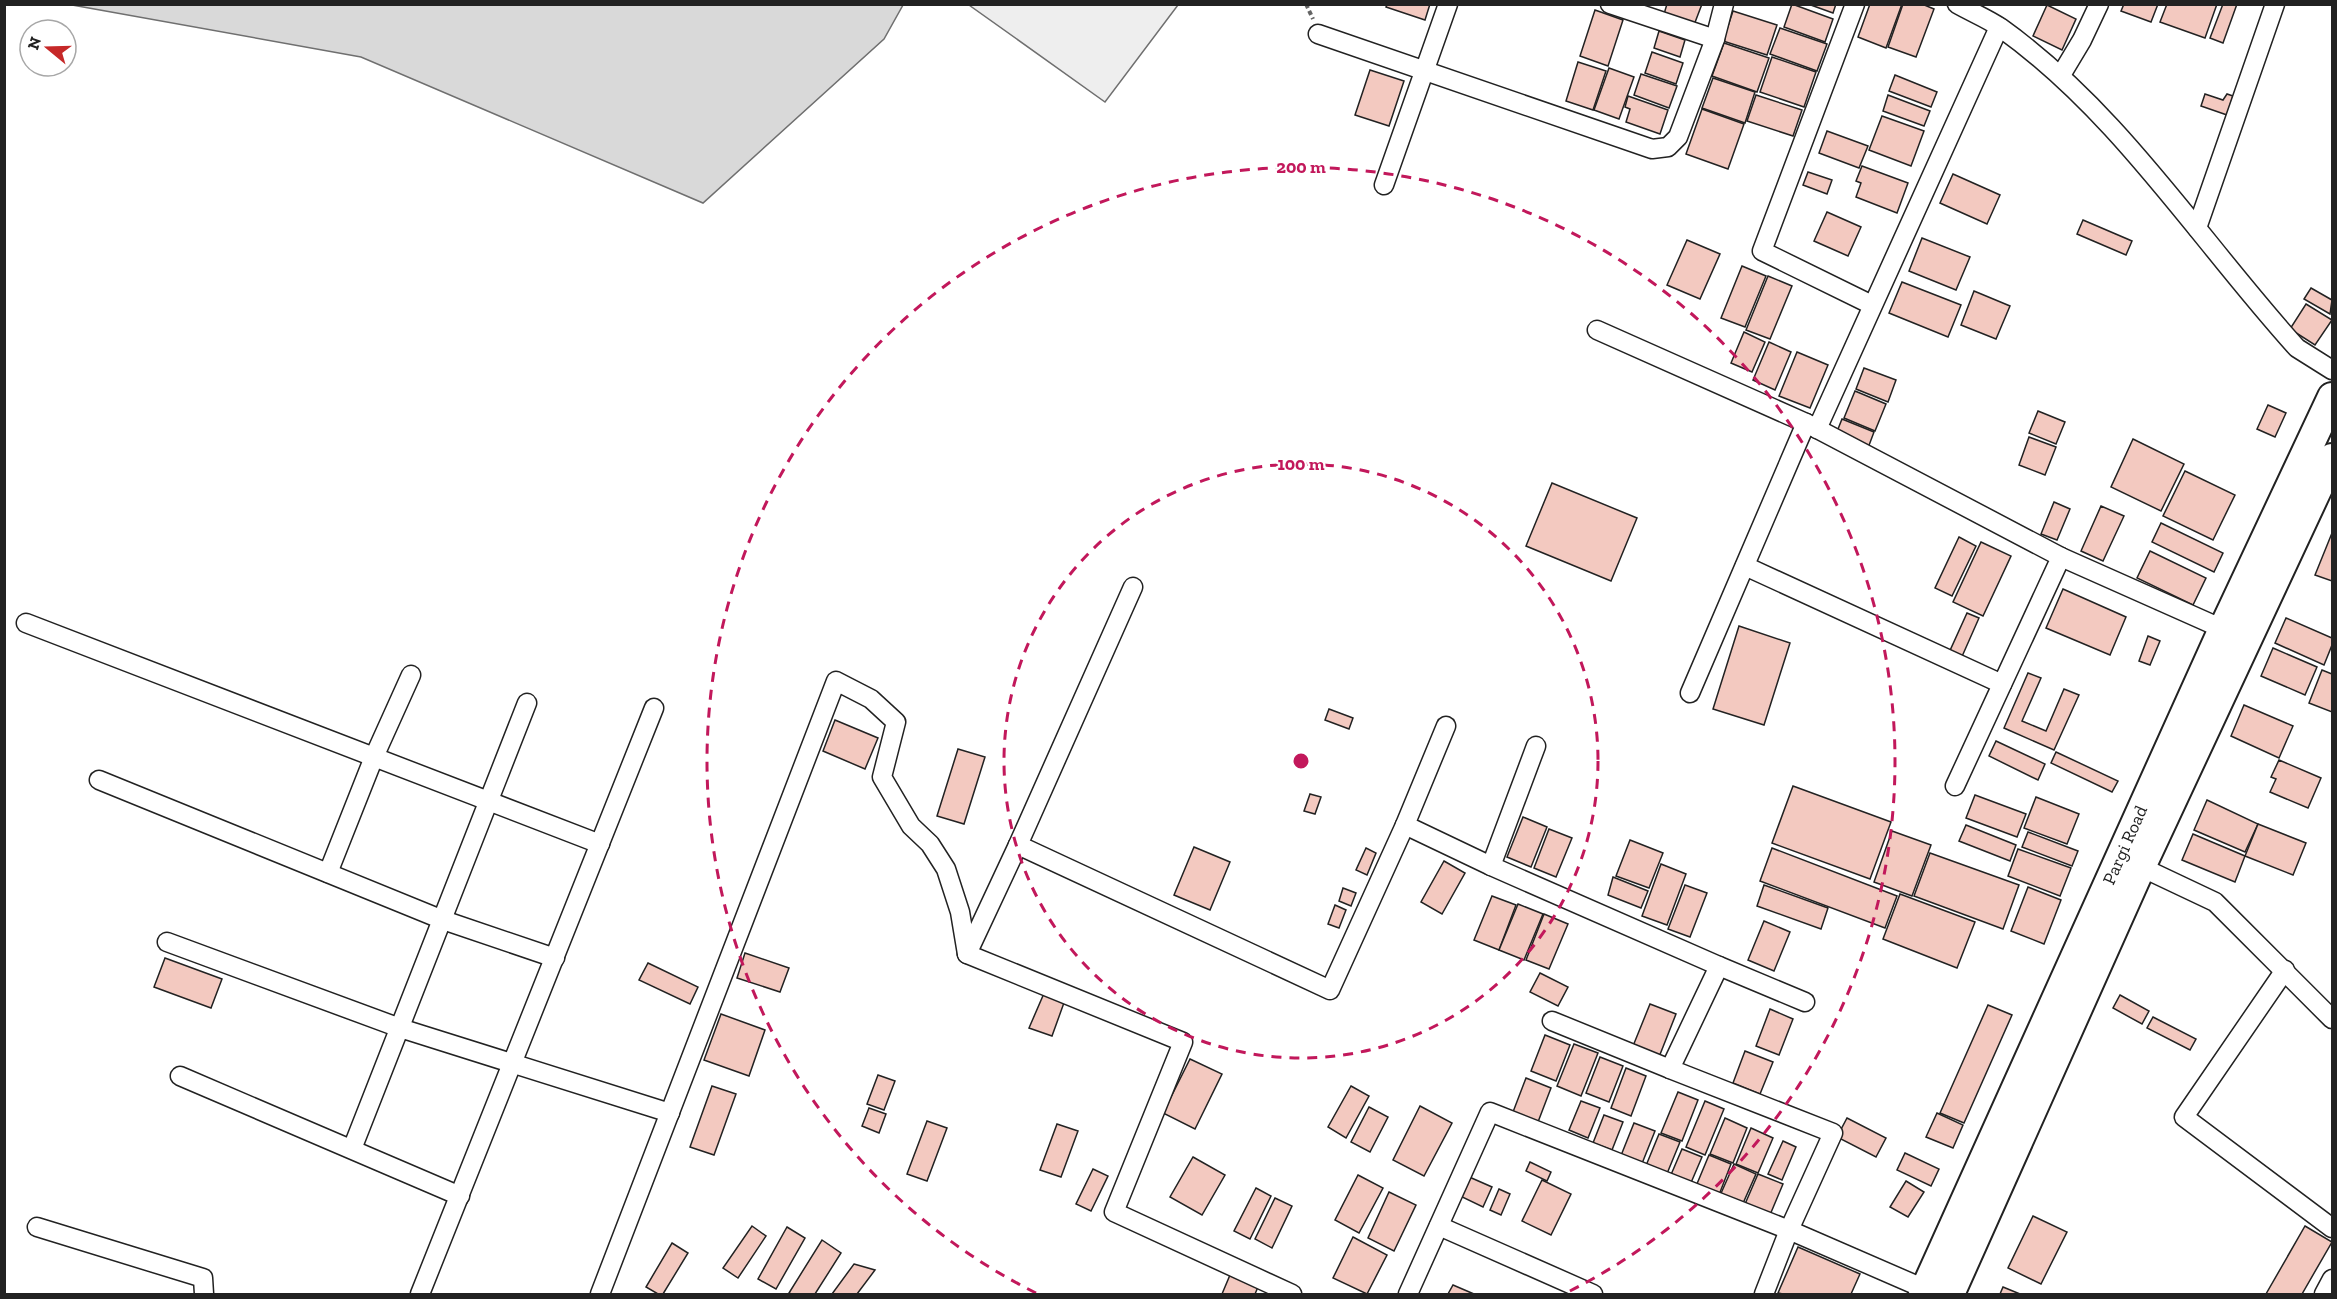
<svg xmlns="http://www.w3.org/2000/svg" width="2337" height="1299" viewBox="0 0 2337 1299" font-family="'Zilla Slab',serif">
  <rect width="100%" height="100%" fill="#fff"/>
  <polygon fill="#eee" stroke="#6f6f6f" stroke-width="1.5" points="969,5 1178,5 1105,102"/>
  <polygon fill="#d9d9d9" stroke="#6f6f6f" stroke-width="1.5" points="72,5 903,5 884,39 703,203 361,57"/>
  <g fill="#f3c9c0" stroke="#222" stroke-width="1.5">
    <polygon points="1387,4 1430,4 1425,20 1386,7"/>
    <polygon points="1667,4 1702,4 1694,25 1664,14"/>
    <polygon points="1792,4 1833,19 1825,42 1784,27"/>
    <polygon points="1808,4 1836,4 1833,13"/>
    <polygon points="1870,4 1902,4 1886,48 1858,37"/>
    <polygon points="1903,4 1922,4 1934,9 1916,57 1888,47"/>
    <polygon points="2124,4 2158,4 2151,22 2121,11"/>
    <polygon points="2167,4 2217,4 2205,38 2160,22"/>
    <polygon points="2223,4 2237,4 2223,43 2210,38"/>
    <polygon points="2047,5 2076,19 2062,50 2033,36"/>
    <polygon points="1595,10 1623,20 1608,66 1580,56"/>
    <polygon points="1733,11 1777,25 1767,55 1723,41"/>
    <polygon points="1780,28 1827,44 1817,71 1770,54"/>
    <polygon points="1659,31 1685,40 1680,57 1654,48"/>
    <polygon points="1724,43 1769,58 1757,92 1712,76"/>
    <polygon points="1652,52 1683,63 1676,84 1645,73"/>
    <polygon points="1772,57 1816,72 1804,107 1760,92"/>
    <polygon points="1578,62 1606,71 1593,110 1566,101"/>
    <polygon points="1609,68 1634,77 1619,119 1594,110"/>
    <polygon points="1370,70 1404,81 1389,126 1355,115"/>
    <polygon points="1641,74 1677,86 1669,108 1634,95"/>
    <polygon points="1895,75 1937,92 1931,107 1889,91"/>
    <polygon points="1713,78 1755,92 1745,123 1702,108"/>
    <polygon points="2205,94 2223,100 2227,94 2233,96 2227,115 2201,106"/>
    <polygon points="1756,95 1802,110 1793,136 1747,121"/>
    <polygon points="1888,95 1930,111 1924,126 1883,111"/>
    <polygon points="1628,96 1668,110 1660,134 1626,122 1630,109 1625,107"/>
    <polygon points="1702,109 1744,124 1728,169 1686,154"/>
    <polygon points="1882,116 1924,131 1911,166 1869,150"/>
    <polygon points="1827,131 1868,146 1859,168 1819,153"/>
    <polygon points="1862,166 1908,183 1897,213 1856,197 1861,183 1856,181"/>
    <polygon points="1808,172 1832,180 1827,194 1803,185"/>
    <polygon points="1953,174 2000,195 1987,224 1940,203"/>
    <polygon points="1827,212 1861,227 1848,256 1814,241"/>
    <polygon points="2083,220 2132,241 2126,255 2077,234"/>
    <polygon points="1922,238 1970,257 1956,290 1909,271"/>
    <polygon points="1687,240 1720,254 1700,299 1667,285"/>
    <polygon points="1742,266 1766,276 1745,327 1721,318"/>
    <polygon points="1768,276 1792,286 1770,339 1746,330"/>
    <polygon points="1902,282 1961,305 1948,337 1889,313"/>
    <polygon points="2311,288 2332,300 2330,314 2304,299"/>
    <polygon points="1974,291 2010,306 1996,339 1961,325"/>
    <polygon points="2306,304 2332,320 2315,345 2290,329"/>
    <polygon points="1744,332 1765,342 1752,372 1731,363"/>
    <polygon points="1769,342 1791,352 1775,390 1753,380"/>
    <polygon points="1797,352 1828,365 1810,408 1779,396"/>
    <polygon points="1864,368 1896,380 1888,402 1856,389"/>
    <polygon points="1855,391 1886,404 1875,431 1844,418"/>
    <polygon points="2268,405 2286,413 2275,437 2257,429"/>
    <polygon points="2038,411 2065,422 2056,444 2029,433"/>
    <polygon points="1842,419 1874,432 1868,448 1836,434"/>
    <polygon points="2029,437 2056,447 2045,475 2019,465"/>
    <polygon points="2133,439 2184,464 2161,511 2111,487"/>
    <polygon points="2185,471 2235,495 2213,540 2163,516"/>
    <polygon points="1552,483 1637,518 1611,581 1526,546"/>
    <polygon points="2054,502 2070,509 2057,540 2041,534"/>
    <polygon points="2101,506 2124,516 2103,561 2081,551"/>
    <polygon points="2161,523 2223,553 2214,572 2152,542"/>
    <polygon points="2332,533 2332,581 2315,575"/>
    <polygon points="1959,537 1976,546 1952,596 1935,588"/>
    <polygon points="1981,542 2011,556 1983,616 1953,602"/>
    <polygon points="2150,551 2206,578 2193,605 2137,578"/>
    <polygon points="2063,589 2126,617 2110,655 2046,628"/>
    <polygon points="1967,613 1979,618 1960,661 1948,655"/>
    <polygon points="2286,618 2332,638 2332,645 2324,665 2275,643"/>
    <polygon points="1739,626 1790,643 1764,725 1713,709"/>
    <polygon points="2148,636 2160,641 2150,665 2139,661"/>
    <polygon points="2273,648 2317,667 2305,695 2261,676"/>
    <polygon points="2322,670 2332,674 2332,712 2309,703"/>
    <polygon points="2028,673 2041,678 2022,721 2046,731 2064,689 2079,695 2054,750 2004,728"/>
    <polygon points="2244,705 2293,726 2279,758 2231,736"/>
    <polygon points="1329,709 1353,718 1349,729 1325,720"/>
    <polygon points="835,720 878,738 865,769 823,751"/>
    <polygon points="1996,741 2045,764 2038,780 1989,756"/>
    <polygon points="958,749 985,757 964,824 937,816"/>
    <polygon points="2056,752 2118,781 2112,792 2051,763"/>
    <polygon points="2279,760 2321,778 2308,808 2270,792 2276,779 2271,777"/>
    <polygon points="1793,786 1891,822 1870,879 1772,843"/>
    <polygon points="1310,794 1321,797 1315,814 1304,811"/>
    <polygon points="1975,795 2026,814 2017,837 1966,818"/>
    <polygon points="2036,797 2079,814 2067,844 2024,828"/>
    <polygon points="2207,800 2258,824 2245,852 2194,830"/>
    <polygon points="1523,817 1547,827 1531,867 1507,857"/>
    <polygon points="2258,824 2306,843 2293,875 2245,856"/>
    <polygon points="1966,825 2016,845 2010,861 1959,841"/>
    <polygon points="1549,829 1572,838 1556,877 1534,868"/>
    <polygon points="1892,831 1931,845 1912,896 1874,882"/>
    <polygon points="2028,832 2078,851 2072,866 2022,847"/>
    <polygon points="2193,834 2245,856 2235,882 2182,860"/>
    <polygon points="1630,840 1663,853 1649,888 1616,876"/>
    <polygon points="1194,847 1230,862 1210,910 1174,895"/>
    <polygon points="1366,848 1376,853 1367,875 1356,870"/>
    <polygon points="1772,848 1897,896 1885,928 1760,881"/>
    <polygon points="2018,849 2071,868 2060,896 2008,876"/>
    <polygon points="1930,853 2019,885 2003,929 1914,896"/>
    <polygon points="1444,861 1465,873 1442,914 1421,902"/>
    <polygon points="1661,864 1686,874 1667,925 1642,916"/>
    <polygon points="1613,877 1648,891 1641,908 1608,895"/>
    <polygon points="1685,885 1707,893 1690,937 1668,929"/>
    <polygon points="1764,885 1828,908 1821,929 1757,906"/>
    <polygon points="2028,887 2061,900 2044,944 2011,931"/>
    <polygon points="1343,888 1356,893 1351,906 1339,901"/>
    <polygon points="1900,894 1975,922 1957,968 1883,939"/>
    <polygon points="1492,896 1516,905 1499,950 1474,940"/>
    <polygon points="1518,904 1543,914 1524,960 1499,950"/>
    <polygon points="1335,905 1346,910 1339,928 1328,924"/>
    <polygon points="1544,914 1568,924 1549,969 1526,960"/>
    <polygon points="1764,921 1790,932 1774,971 1748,960"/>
    <polygon points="745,953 789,968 780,992 737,978"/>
    <polygon points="165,958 222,979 211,1008 154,987"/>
    <polygon points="648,963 698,987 690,1004 639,980"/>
    <polygon points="1540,973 1568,987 1558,1006 1530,992"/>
    <polygon points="1045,991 1065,1000 1052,1036 1029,1028"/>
    <polygon points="2120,995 2149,1011 2142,1024 2113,1008"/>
    <polygon points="1650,1004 1676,1014 1659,1057 1633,1046"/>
    <polygon points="1988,1005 2012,1015 1964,1123 1940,1113"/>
    <polygon points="1770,1009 1793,1019 1779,1055 1756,1046"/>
    <polygon points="721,1014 765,1030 749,1076 704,1060"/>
    <polygon points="2153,1017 2196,1039 2190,1050 2147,1028"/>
    <polygon points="1545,1035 1570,1045 1556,1081 1531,1071"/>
    <polygon points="1574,1044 1598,1053 1581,1096 1557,1086"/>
    <polygon points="1745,1051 1773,1062 1760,1094 1733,1083"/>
    <polygon points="1600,1057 1623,1066 1609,1102 1586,1093"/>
    <polygon points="1190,1059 1222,1074 1195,1129 1163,1113"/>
    <polygon points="1626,1068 1646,1076 1631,1116 1611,1108"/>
    <polygon points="878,1075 895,1081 884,1110 867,1104"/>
    <polygon points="1526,1078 1551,1088 1538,1122 1513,1112"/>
    <polygon points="712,1086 736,1094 714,1155 690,1147"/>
    <polygon points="1351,1086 1369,1096 1346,1138 1328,1127"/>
    <polygon points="1678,1092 1698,1100 1682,1141 1661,1133"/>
    <polygon points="1581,1101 1600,1108 1588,1138 1569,1130"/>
    <polygon points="1705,1101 1724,1109 1705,1155 1686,1147"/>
    <polygon points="1420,1106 1452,1123 1424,1176 1393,1160"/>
    <polygon points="1369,1107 1388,1117 1370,1152 1351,1142"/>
    <polygon points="869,1108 886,1114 879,1133 862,1126"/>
    <polygon points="1937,1113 1963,1125 1953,1148 1926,1137"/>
    <polygon points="1604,1115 1623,1122 1612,1150 1593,1143"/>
    <polygon points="1725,1118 1747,1128 1733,1163 1710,1154"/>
    <polygon points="1847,1118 1886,1138 1876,1157 1837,1137"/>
    <polygon points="927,1121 947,1128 927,1181 907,1174"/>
    <polygon points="1634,1123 1655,1131 1641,1166 1620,1158"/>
    <polygon points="1057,1124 1078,1131 1061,1177 1040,1170"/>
    <polygon points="1751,1128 1773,1138 1758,1173 1736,1164"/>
    <polygon points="1659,1134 1680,1142 1666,1176 1645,1168"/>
    <polygon points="1783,1141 1796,1147 1782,1180 1768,1174"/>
    <polygon points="1682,1149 1702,1157 1690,1185 1670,1177"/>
    <polygon points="1905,1153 1939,1169 1931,1186 1897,1170"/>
    <polygon points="1709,1155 1731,1164 1717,1200 1694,1191"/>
    <polygon points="1193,1157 1225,1175 1202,1215 1170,1197"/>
    <polygon points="1530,1162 1551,1172 1547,1181 1526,1171"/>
    <polygon points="1734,1164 1756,1174 1740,1210 1718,1200"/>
    <polygon points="1093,1169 1108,1176 1091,1211 1076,1204"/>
    <polygon points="1758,1174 1783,1184 1767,1222 1742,1211"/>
    <polygon points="1358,1175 1383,1188 1359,1233 1335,1220"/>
    <polygon points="1467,1176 1492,1187 1483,1207 1458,1195"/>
    <polygon points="1542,1180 1571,1194 1551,1235 1522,1221"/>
    <polygon points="1906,1181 1924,1192 1908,1217 1890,1207"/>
    <polygon points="1256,1188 1271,1196 1250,1239 1234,1231"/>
    <polygon points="1499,1189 1510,1194 1501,1215 1490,1210"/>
    <polygon points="1389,1192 1416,1205 1394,1251 1368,1238"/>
    <polygon points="1275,1198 1292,1206 1272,1248 1255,1239"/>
    <polygon points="2033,1216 2067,1232 2041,1284 2008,1268"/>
    <polygon points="752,1226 766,1236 738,1278 723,1268"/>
    <polygon points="2305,1226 2332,1242 2302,1294 2266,1294"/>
    <polygon points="787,1227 805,1238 776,1289 758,1279"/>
    <polygon points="1353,1237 1387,1255 1367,1294 1333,1278"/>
    <polygon points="822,1240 841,1253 815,1294 791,1294 789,1293"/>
    <polygon points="672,1243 688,1253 663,1294 658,1294 646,1287"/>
    <polygon points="1798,1247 1860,1274 1851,1294 1783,1294 1778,1293"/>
    <polygon points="854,1264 875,1270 857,1294 832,1294"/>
    <polygon points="1230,1275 1258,1287 1255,1294 1222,1294"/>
    <polygon points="1453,1285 1474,1294 1448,1294"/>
    <polygon points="2003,1287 2020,1294 2000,1294"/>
  </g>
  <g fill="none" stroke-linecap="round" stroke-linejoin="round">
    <g stroke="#222" stroke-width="21">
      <g id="minor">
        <polyline points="1610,4 1715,39"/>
        <polyline points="1855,4 1762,251 1872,305"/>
        <path d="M1957 4C1971 12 1988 19 2001 28 2120 113 2200 241 2297 348L2332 370"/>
        <polyline points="1318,34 1652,149 1668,147 1678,137 1715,39 1724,4"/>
        <polyline points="2061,75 2082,40 2099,4"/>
        <polyline points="1384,185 1448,4"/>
        <polyline points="2197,228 2275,4"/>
        <polyline points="1597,330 1806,423 2061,557 1955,786"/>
        <polyline points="1817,429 1999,27"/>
        <polyline points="2061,557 2223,629"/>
        <polyline points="1745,566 2002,684"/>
        <polyline points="1133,587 1018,845 1330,990 1405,825"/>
        <polyline points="26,623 600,844"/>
        <polyline points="1690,693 1806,423"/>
        <polyline points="1446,726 1405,825 1491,866 1719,966 1670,1069 1833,1133 1789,1230 1925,1289"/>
        <polyline points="99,780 443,920 555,958"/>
        <polyline points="1018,845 967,954 1183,1042 1114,1212 1292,1294"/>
        <polyline points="1491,866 1536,746"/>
        <polyline points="2141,867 2215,902 2332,1019"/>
        <polyline points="328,873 374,757 411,675"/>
        <polyline points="167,942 400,1028 670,1113"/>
        <polyline points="1719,966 1805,1002"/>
        <polyline points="2285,970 2184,1117 2332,1228"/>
        <polyline points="1552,1021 1670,1069"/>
        <polyline points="180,1076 460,1196"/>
        <polyline points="352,1149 527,703"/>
        <polyline points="1439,1226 1593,1294"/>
        <polyline points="37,1227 203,1278 204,1294"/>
        <polyline points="420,1294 654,708"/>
        <polyline points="600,1294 836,681 871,699 896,722 882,777 911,826 930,844 946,869 960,912 967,954"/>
        <polyline points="1408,1294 1490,1112 1789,1230 1764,1294"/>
        <polyline points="2324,1294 2332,1279"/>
      </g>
    </g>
    <g stroke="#222" stroke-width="32">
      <g id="primary">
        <polyline points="1923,1294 2223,629 2332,397"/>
        <polyline points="1950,1294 2141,867 2332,458"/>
      </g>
    </g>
    <polyline stroke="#646464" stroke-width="4" stroke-dasharray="4.5 3" stroke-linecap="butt" points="1306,4 1313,19"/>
    <use href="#minor" stroke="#fff" stroke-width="18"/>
    <use href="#primary" stroke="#fff" stroke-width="28"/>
  </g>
  <g fill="none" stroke="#c2185b" stroke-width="3" stroke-dasharray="10 8">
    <circle cx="1301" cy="761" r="297"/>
    <path d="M1036 1293A594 594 0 1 1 1566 1293"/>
  </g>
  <g text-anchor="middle" stroke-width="4.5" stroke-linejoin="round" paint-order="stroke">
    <g font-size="18" fill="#222" stroke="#fff">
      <text transform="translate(2125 845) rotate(-66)" y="6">Pargi Road</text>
    </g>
  </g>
  <circle cx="1301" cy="761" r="9" fill="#c2185b" stroke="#fff" stroke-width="3"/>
  <g font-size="18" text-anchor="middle" font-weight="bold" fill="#c2185b" stroke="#fff" stroke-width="4.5" stroke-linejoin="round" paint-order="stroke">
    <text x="1301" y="173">200 m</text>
    <text x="1301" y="470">100 m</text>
  </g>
  <rect width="2337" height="1299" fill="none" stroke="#222222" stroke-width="12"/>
  <g transform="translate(48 48) rotate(289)"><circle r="28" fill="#ffffff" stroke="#a7a7a7" stroke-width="1.5"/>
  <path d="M0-4.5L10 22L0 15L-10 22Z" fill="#c62828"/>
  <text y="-9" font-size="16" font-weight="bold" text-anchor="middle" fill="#222222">N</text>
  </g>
</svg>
